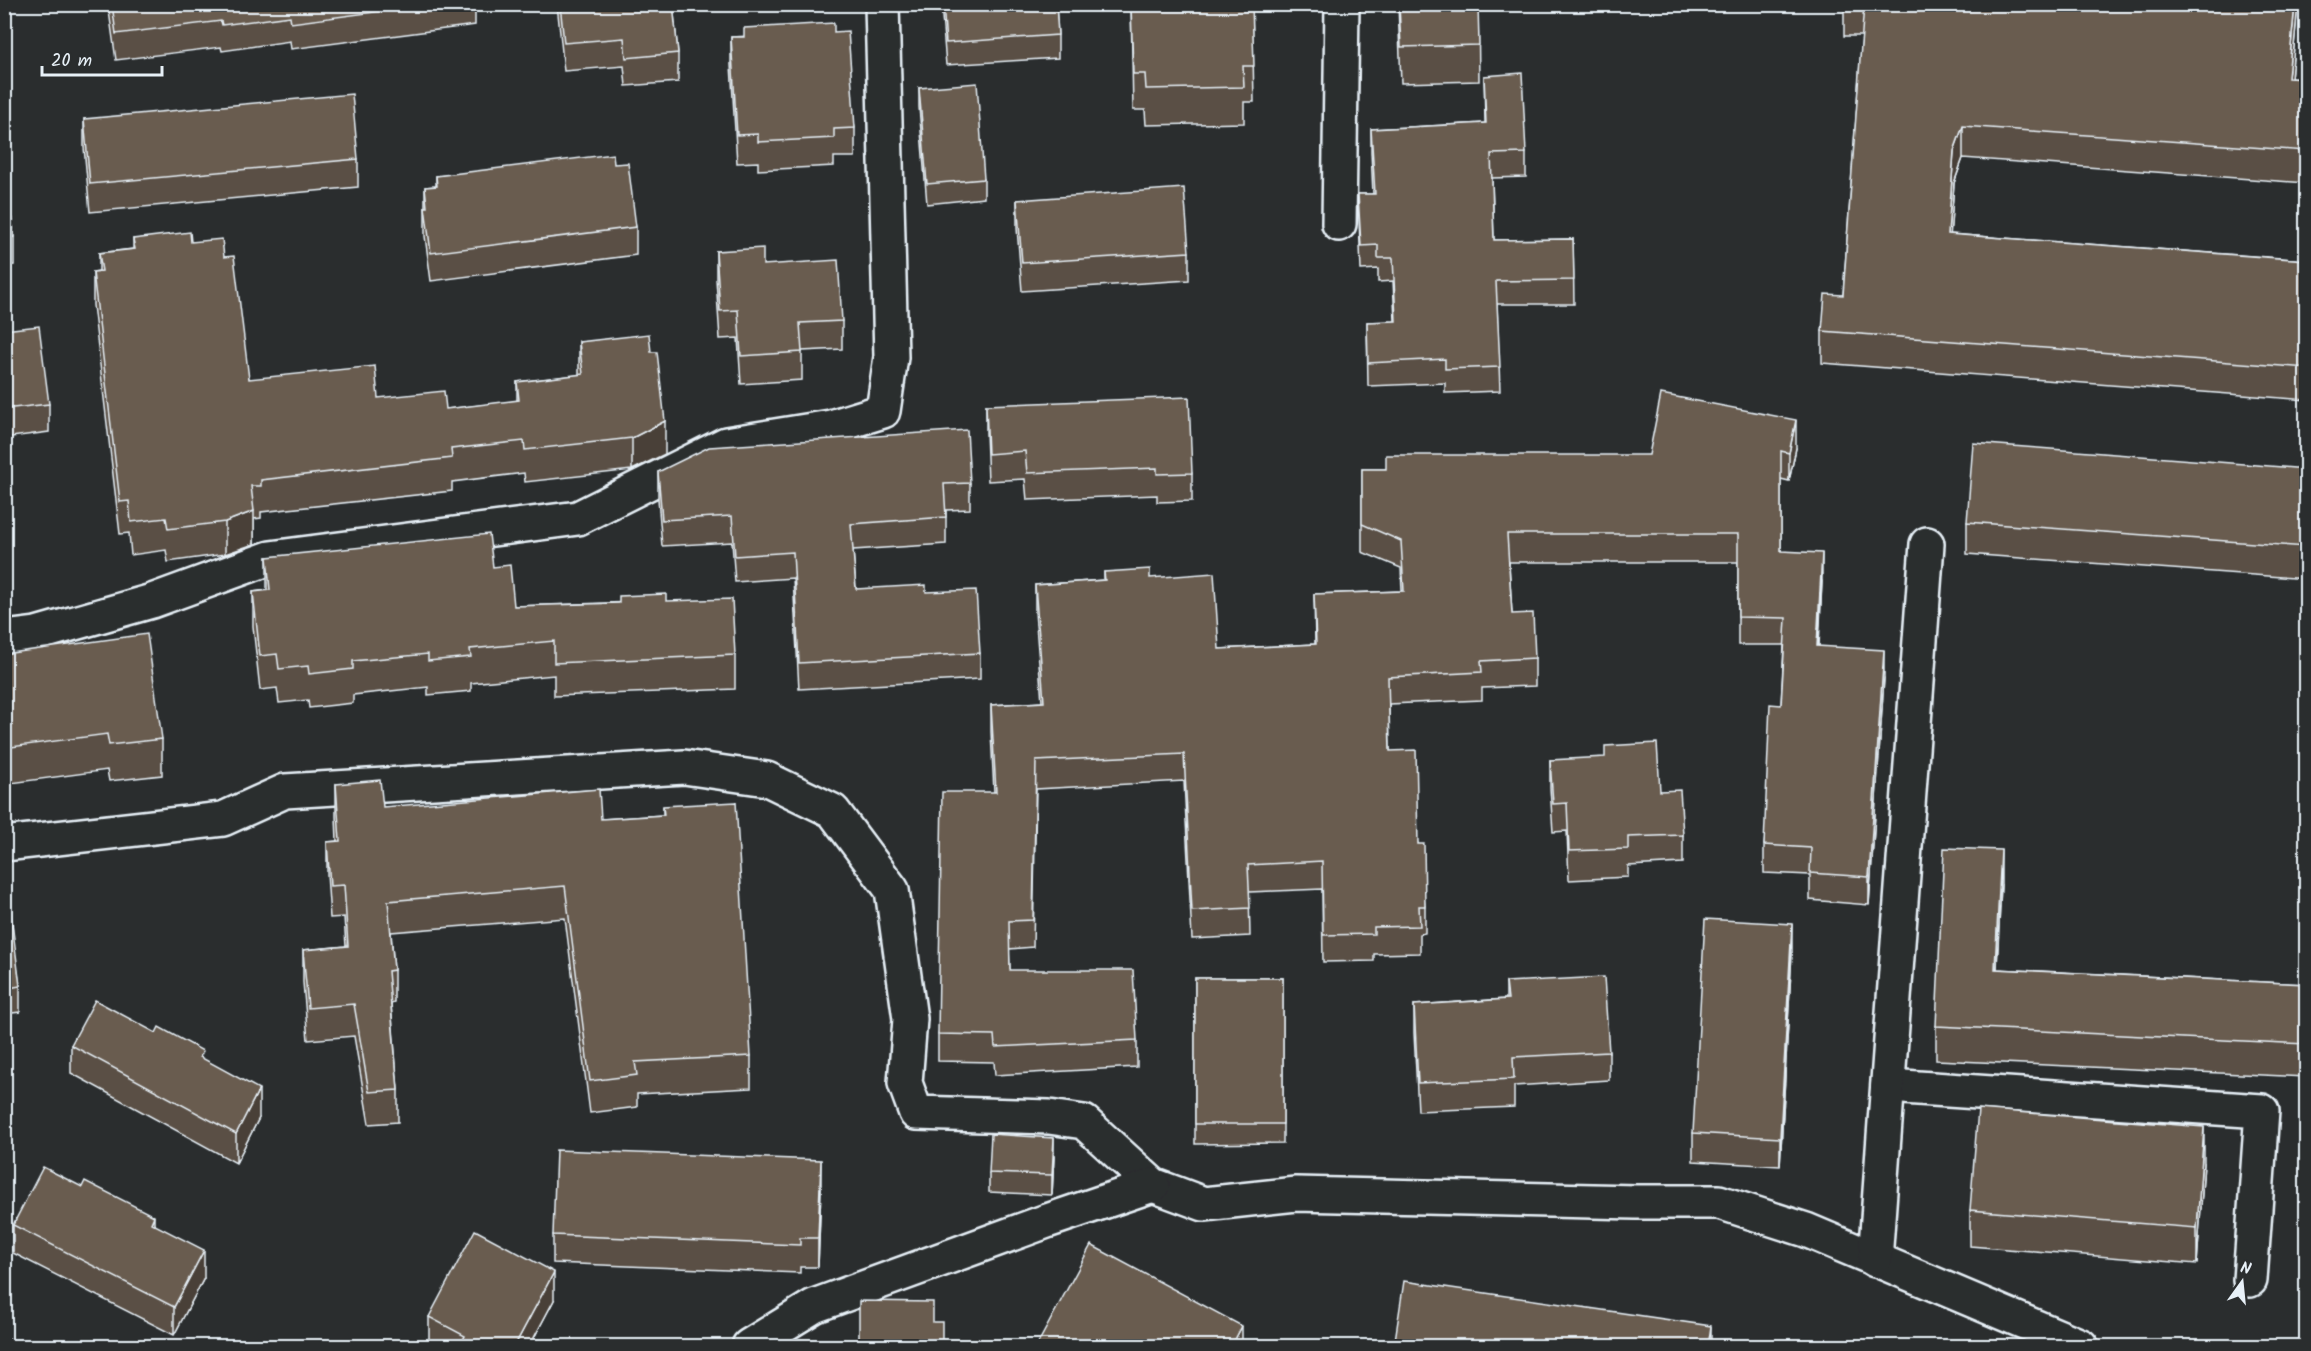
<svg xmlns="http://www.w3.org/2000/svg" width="2311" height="1351" viewBox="0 0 2311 1351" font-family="Kalam,sans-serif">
  <rect width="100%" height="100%" fill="#2a2d2e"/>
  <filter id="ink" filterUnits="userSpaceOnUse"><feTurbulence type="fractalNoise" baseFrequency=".0167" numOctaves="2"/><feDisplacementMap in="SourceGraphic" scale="12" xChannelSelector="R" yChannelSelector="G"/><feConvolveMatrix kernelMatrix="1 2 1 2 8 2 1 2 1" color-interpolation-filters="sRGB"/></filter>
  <g filter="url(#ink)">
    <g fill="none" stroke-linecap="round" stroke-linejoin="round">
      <g stroke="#e8f1f8" stroke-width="38">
        <g id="minor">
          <polyline points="1339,224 1342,4"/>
          <polyline points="4,638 36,634 152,601 270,558 578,518 726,444 831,427 883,411 891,357 882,4"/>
          <polyline points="4,844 223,819 285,791 684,767 767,779 833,811 892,890 910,1019 905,1083 916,1113 1049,1117 1084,1122 1153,1185 1204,1204 1296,1194 1636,1202 1719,1202 1806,1230 2081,1346"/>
          <polyline points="1888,1086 2262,1111 2250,1280"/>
          <polyline points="1875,1260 1927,544"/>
          <polyline points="749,1346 814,1306 1047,1221 1153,1185"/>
        </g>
      </g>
      <use href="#minor" stroke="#2a2d2e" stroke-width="33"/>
    </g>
    <g fill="#5a4f44" stroke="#e8f1f8" stroke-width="1.5">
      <polygon points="108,4 475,4 475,25 291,49 290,41 222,51 221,47 116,60"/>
      <polygon points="557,4 673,4 678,53 678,82 626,86 624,66 564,71"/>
      <polygon points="941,4 1056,4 1058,35 1058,58 946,65"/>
      <polygon points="1131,4 1252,4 1254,102 1244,102 1244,123 1146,125 1145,110 1133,110"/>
      <polygon points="1398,4 1478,4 1479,81 1401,83"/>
      <polygon points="1844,4 2298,4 2291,78 2307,79 2307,183 1963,158 1954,183 1950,234 2307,260 2307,400 1822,363 1822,331 1843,295 1862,36 1844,36"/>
      <polygon points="834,32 855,128 855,157 834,157 834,166 758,170 758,162 737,163 731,65 731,37"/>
      <polygon points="1484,76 1526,153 1526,177 1492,178 1494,240 1573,239 1574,304 1497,304 1500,391 1445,393 1445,383 1368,386 1367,322 1395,321 1393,281 1378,282 1378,269 1361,270 1358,194 1373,194 1371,152 1371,129 1485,123"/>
      <polygon points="919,88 984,179 984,198 927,204 919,107"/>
      <polygon points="84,119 358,159 358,187 90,212 84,147"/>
      <polygon points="4,163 14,237 14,265 4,266"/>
      <polygon points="614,164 636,227 636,255 431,281 425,236 425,187 436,186 436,176"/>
      <polygon points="1017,200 1189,252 1189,280 1022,291 1017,228"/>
      <polygon points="133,239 191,242 224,257 249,379 378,398 446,409 517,401 517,382 579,375 579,342 665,454 632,470 525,482 524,473 452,482 452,491 261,512 261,518 254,519 254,544 225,554 168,562 166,550 131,555 129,533 120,534 93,305 93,272 99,271 99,253 133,249"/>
      <polygon points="716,251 763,265 842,321 842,349 802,351 802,380 741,384 738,338 720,339 716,279"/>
      <polygon points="4,330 49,404 49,432 4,438"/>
      <polygon points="986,405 1192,473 1192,501 1157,502 1157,495 1027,500 1025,479 988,481 986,433"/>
      <polygon points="1796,448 1789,481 1781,479 1781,551 1822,581 1819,647 1884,678 1869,905 1810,900 1810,875 1764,873 1764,845 1781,705 1784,645 1738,645 1738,562 1509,562 1512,614 1535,658 1535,686 1482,688 1482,700 1389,704 1390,751 1418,844 1425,906 1425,933 1420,934 1420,953 1374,954 1374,961 1323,962 1322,889 1249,892 1250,936 1192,939 1184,781 1036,789 1033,947 1009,949 1010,970 1137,1040 1137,1067 995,1075 994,1062 938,1061 938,1034 994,792 991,732 991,705 1042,702 1035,612 1035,585 1104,580 1104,572 1150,578 1219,649 1315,644 1314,594 1402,591 1401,568 1362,552 1362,469 1386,469"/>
      <polygon points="2307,469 2307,579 1967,554 1967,522"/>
      <polygon points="658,472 970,483 970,509 946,510 946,544 853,550 856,589 926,592 980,653 980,679 799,689 793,578 735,582 732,542 662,546 658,499"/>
      <polygon points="267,557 493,567 514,606 666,601 735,655 735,689 554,696 554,675 471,683 471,691 428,695 428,687 353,695 353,703 309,708 308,700 279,703 277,688 260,690 253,626 253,592 267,590"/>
      <polygon points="4,654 162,739 162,775 109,781 107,770 4,784"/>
      <polygon points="1550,760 1660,791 1683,835 1683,863 1628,866 1628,877 1569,880 1567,831 1553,832 1550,788"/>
      <polygon points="336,784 383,807 601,819 663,815 663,806 751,1056 751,1088 637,1094 637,1107 590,1113 565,918 391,932 394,970 394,1002 391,1003 398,1090 398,1122 369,1124 354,1036 308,1040 303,982 303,950 346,946 344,917 330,918 327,874 327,842 337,841 336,816"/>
      <polygon points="4,884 20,986 20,1012 4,1014"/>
      <polygon points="2001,884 1997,969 2307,984 2307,1077 1936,1060 1936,1026"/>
      <polygon points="1792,952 1780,1166 1693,1161 1693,1133"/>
      <polygon points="1195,978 1283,978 1283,1143 1195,1144"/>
      <polygon points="1506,982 1609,1052 1609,1080 1514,1086 1514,1107 1418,1111 1414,1033 1414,1005 1506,999"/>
      <polygon points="156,1033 203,1059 259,1118 236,1163 71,1073 71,1045"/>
      <polygon points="1054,1157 1052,1195 989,1192 989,1173"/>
      <polygon points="2204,1163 2197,1264 1970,1246 1970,1210"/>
      <polygon points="821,1188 818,1267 800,1267 800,1273 553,1263 553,1235"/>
      <polygon points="13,1225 154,1225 204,1278 174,1335 13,1253"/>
      <polygon points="554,1300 529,1347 431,1347 429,1345 429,1317"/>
    </g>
    <g fill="#4a4037" stroke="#e8f1f8" stroke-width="1.5">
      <polygon points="2295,4 2298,4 2288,110 2288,78"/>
      <polygon points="1963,126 1963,158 1954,183 1948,266 1948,234 1954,151"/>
      <polygon points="1796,420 1796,448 1789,481 1789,453"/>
      <polygon points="665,421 665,454 632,470 632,438"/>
      <polygon points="254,511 254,544 225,554 225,522"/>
      <polygon points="1822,553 1822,581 1817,674 1817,646"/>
      <polygon points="1884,650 1884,678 1869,905 1869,877"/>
      <polygon points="2001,850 2001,884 1995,1003 1995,969"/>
      <polygon points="1792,924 1792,952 1780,1166 1780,1138"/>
      <polygon points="259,1089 259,1118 236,1163 236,1134"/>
      <polygon points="2204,1127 2204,1163 2197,1264 2197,1228"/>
      <polygon points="1054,1138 1054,1157 1052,1195 1052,1175"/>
      <polygon points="821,1160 821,1188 818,1267 818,1238"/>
      <polygon points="154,1216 154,1244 151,1223"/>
      <polygon points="204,1250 204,1278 174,1335 174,1307"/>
      <polygon points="554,1272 554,1300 529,1347 514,1347"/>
      <polygon points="1242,1326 1242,1347 1231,1347"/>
      <polygon points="1711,1326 1711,1347 1708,1347"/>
    </g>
    <g fill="#695c4f" stroke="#e8f1f8" stroke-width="1.5">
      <polygon points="112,4 436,4 291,23 290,16 222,25 221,21 116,34"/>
      <polygon points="560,4 673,4 678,53 626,58 624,38 564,43"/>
      <polygon points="943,4 1056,4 1058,35 946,43"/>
      <polygon points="1131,4 1252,4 1254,66 1243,66 1244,87 1146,89 1145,74 1133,74"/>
      <polygon points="1399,4 1478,4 1479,45 1401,47"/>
      <polygon points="1864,4 2295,4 2288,78 2307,79 2307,151 1963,126 1954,151 1948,234 2307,260 2307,368 1822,331 1825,294 1843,295"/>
      <polygon points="834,23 834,32 848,31 855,128 834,129 834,138 758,142 758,134 737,135 731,37 744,37 744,28"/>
      <polygon points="1522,73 1526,153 1491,154 1494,240 1573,239 1574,280 1496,281 1500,367 1445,369 1445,359 1368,363 1367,322 1396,321 1393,258 1378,258 1378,245 1361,246 1358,194 1375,194 1371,129 1486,123 1484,76"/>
      <polygon points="977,83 984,179 927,184 919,88"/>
      <polygon points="352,94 358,159 90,184 84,119"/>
      <polygon points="613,154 614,164 628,163 636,227 431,253 425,207 427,207 425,187 437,186 436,176"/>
      <polygon points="4,163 14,237 4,238"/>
      <polygon points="1184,188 1189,252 1022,263 1017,200"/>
      <polygon points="190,232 191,242 222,239 224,257 234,256 249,379 375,366 378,398 444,391 446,409 519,400 517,382 583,374 579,342 649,334 651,352 657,352 665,421 632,438 525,450 524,441 451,449 452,458 261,480 261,486 251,486 254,511 225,522 168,529 166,518 131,522 129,501 120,502 93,272 102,271 99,253 135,249 133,239"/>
      <polygon points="763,248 763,265 838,260 842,321 800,323 802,352 741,356 738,310 720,311 716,251"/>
      <polygon points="39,326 49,404 4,409 4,330"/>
      <polygon points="1661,394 1796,420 1789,453 1781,451 1781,551 1822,553 1817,646 1884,650 1869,877 1810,873 1811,848 1764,845 1770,704 1781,705 1786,618 1738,617 1738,534 1507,534 1512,614 1533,613 1535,658 1481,661 1482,672 1388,677 1390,751 1416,750 1418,844 1424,844 1425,906 1419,906 1420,926 1374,927 1374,934 1323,935 1322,861 1248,865 1250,908 1192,911 1184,754 1036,761 1033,920 1009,921 1010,970 1133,970 1137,1040 995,1047 994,1035 938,1034 942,792 996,792 991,705 1044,702 1035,585 1105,580 1104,572 1150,569 1150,578 1214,573 1219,649 1316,644 1314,594 1404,591 1401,541 1362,524 1362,469 1386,469 1386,455 1649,455"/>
      <polygon points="1189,397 1192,473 1157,474 1157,468 1027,473 1025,451 988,454 986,405"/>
      <polygon points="967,430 970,483 944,484 946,517 851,524 856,589 926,585 926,592 976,590 980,653 799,663 793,552 735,556 732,516 662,520 658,472 709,447"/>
      <polygon points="1973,443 2307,469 2307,547 1967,522"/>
      <polygon points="489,534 493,567 510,565 514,606 619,603 619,596 666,594 666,601 732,599 735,655 554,663 554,641 470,649 471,657 428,661 428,654 353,661 353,669 309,674 308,666 279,669 277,654 260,656 253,592 270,590 267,557"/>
      <polygon points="147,634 162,739 109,745 107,734 4,748 4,654"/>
      <polygon points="1657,743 1660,791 1680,790 1683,835 1628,837 1628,849 1569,851 1567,803 1553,804 1550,760 1605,757 1605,746"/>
      <polygon points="380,780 383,807 599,789 601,819 664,815 663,806 736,802 751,1056 635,1062 637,1075 590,1081 565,886 388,901 394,970 388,971 398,1090 369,1092 354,1004 308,1008 303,950 348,946 344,885 330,886 327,842 340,841 336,784"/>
      <polygon points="1944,848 2001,850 1995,969 2307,984 2307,1044 1936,1026"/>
      <polygon points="4,884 7,884 20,986 4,989"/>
      <polygon points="1705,919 1792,924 1780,1138 1693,1133"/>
      <polygon points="1604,977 1609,1052 1513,1057 1514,1079 1418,1083 1414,1005 1508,999 1506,982"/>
      <rect x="1195" y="978" width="88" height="146"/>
      <polygon points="95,1000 156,1033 159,1027 203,1051 200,1057 259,1089 236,1134 71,1045"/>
      <polygon points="1978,1109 2204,1127 2197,1228 1970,1210"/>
      <polygon points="991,1134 1054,1138 1052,1175 989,1173"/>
      <polygon points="556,1150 821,1160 818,1238 800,1238 800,1245 553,1235"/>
      <polygon points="43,1167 82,1187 85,1181 154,1216 151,1223 204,1250 174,1307 13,1225"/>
      <polygon points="475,1230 554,1272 514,1347 459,1347 465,1336 429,1317"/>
      <polygon points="1091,1245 1242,1326 1231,1347 1036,1347"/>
      <polygon points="1404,1281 1711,1326 1708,1347 1394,1347"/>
      <polygon points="859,1301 933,1302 933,1322 942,1322 942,1347 859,1347"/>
      <polygon points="4,1337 24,1347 4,1347"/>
      <polygon points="1833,1343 1848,1347 1832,1347"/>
    </g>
  </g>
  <rect width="2311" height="1351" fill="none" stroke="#2a2d2e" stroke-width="24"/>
  <rect x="12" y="12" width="2287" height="1327" fill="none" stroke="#e8f1f8" stroke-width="2" filter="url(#ink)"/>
  <g transform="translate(2242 1282) rotate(15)" stroke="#2a2d2e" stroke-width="4.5" paint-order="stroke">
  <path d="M0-4.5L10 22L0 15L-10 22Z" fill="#e8f1f8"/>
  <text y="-9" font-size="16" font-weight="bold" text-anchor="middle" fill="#e8f1f8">N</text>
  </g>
  <path d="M42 66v9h120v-9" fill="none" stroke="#e8f1f8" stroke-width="3"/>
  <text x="51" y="66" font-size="18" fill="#e8f1f8" stroke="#2a2d2e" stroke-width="4.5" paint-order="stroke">20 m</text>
</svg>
